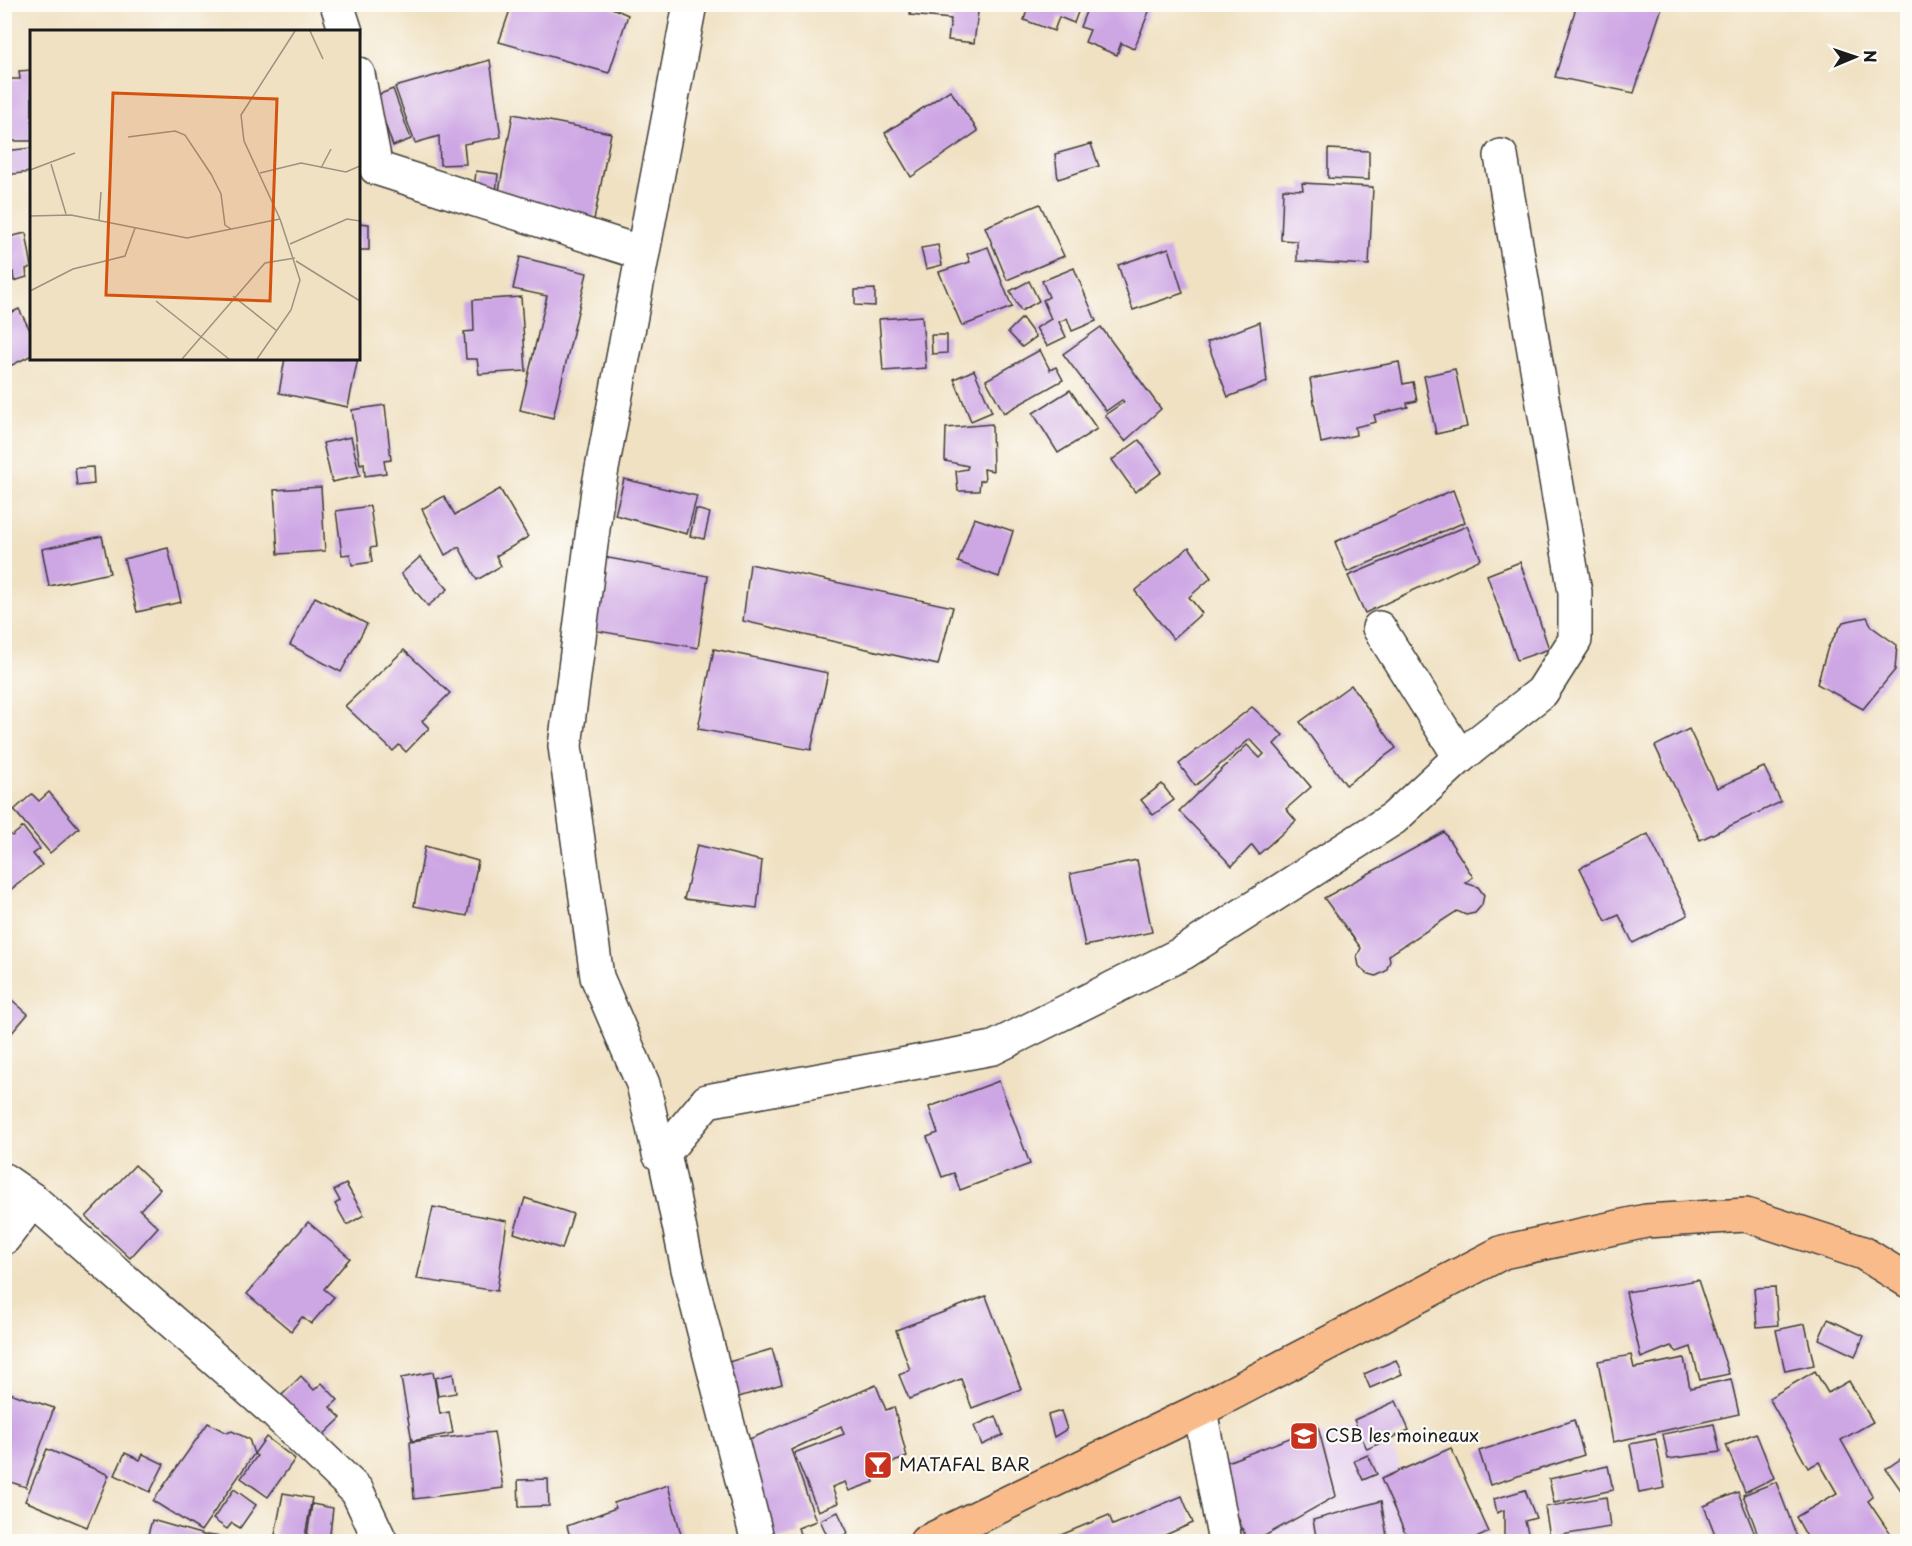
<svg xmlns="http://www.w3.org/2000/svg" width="1912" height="1546" viewBox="0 0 1912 1546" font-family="'Playpen Sans',sans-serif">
  <rect width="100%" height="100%" fill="#fdfcf7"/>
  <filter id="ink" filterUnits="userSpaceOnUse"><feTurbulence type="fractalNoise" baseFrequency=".0167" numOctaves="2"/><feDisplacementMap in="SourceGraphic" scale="12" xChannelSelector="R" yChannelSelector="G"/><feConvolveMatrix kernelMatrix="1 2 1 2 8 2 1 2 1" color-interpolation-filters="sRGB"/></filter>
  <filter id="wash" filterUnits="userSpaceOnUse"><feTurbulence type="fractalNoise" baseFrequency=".008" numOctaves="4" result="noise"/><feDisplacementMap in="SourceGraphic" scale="24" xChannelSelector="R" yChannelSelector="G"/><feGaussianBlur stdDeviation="1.35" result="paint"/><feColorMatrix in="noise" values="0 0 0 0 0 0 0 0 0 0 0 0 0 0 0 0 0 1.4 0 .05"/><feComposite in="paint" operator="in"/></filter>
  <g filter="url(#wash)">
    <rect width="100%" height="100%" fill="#f0e1c3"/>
    <polygon fill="#e6d2f0" points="1381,1418 1429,1541 1254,1541 1233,1460"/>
    <g id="blocks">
      <g fill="#cda6e4">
        <polygon points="512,4 603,4 628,15 609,73 499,42"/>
        <polygon points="911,4 979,4 974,43 948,40 951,19 910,15"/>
        <polygon points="1023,4 1081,4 1074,23 1059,17 1054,31 1024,20 1028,6"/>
        <polygon points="1089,4 1152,4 1134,49 1121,43 1117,55 1085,42 1090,30 1080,27"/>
        <polygon points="1577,4 1663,4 1634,93 1555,77"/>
        <polygon points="490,60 501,137 464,144 466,164 440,165 439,136 415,143 395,87"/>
        <polygon points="32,70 32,141 4,141 4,79 20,79 19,71"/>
        <polygon points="393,89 411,139 393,146 375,96"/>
        <polygon points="950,90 978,131 911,177 885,133"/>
        <polygon points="513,114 611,133 593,225 497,202"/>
        <polygon points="1091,144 1099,166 1058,179 1055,154"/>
        <polygon points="32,148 32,172 4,175 4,151"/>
        <polygon points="1328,149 1369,151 1369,180 1328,178"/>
        <polygon points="476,171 498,174 496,193 474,190"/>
        <polygon points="1302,183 1373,187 1369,265 1297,261 1297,241 1281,240 1283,189 1303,190"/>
        <polygon points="1040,204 1064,256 1007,280 985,227"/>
        <polygon points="358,223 369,224 369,250 358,250"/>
        <polygon points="26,233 32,267 26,269 27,277 14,281 13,272 4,274 4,238"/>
        <polygon points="938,245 942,265 926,269 921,248"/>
        <polygon points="988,247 1012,307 962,326 939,272 970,262 967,254"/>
        <polygon points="1169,248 1183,293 1133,310 1118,265"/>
        <polygon points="520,257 587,273 553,418 520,410 547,296 513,289"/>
        <polygon points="1074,268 1096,321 1072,331 1067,318 1059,322 1066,337 1047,346 1036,328 1051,319 1043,300 1049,297 1042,281"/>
        <polygon points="1029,281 1039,301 1021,311 1010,291"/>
        <polygon points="875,289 875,306 855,305 855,290"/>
        <polygon points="521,297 526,371 479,374 477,359 466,359 464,332 474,331 473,300"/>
        <polygon points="19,309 32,334 32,355 4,369 4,316"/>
        <polygon points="922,316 926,368 883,371 879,319"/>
        <polygon points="1022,318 1036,337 1022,347 1008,332"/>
        <polygon points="1260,322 1267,382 1228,397 1207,342"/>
        <polygon points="1101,327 1161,409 1125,441 1105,415 1124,402 1122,400 1106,411 1063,354"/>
        <polygon points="931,335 947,335 947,353 932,354"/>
        <polygon points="1040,350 1050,370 1056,367 1063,380 1004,413 986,380"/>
        <polygon points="285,358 358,358 348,407 279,393"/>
        <polygon points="1399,362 1403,384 1413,382 1417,401 1407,403 1408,407 1374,415 1376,422 1355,427 1356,435 1321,443 1310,379"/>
        <polygon points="1455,369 1467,427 1436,434 1424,376"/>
        <polygon points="974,370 992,412 971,421 954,379"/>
        <polygon points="1070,390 1097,429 1058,453 1033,413"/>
        <polygon points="385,405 391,460 384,461 386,473 365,476 364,463 360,464 352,410"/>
        <polygon points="992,424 993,471 984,469 985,480 980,481 979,491 958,491 956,471 967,469 968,466 945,461 946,428"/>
        <polygon points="351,437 360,476 332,482 323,443"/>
        <polygon points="1139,440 1162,472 1135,492 1112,460"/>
        <polygon points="93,467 94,484 77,486 75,468"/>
        <polygon points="624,479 697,496 687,534 615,515"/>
        <polygon points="321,487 325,551 278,554 274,490"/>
        <polygon points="500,489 528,537 496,556 501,566 477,580 459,547 445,555 422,509 444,496 455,515"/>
        <polygon points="1453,490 1465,522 1347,572 1335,542"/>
        <polygon points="370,506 376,547 370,548 372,562 352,565 350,554 342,555 336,511"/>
        <polygon points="696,509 710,513 704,539 690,536"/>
        <polygon points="974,518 1013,531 999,577 958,562"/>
        <polygon points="1467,526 1481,559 1365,613 1348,576"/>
        <polygon points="102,536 110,573 49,586 42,549"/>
        <polygon points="1189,547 1211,578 1189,597 1202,613 1173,639 1135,591"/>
        <polygon points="168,548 181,602 137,612 124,559"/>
        <polygon points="420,557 448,589 428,606 401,574"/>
        <polygon points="603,557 708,576 698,648 586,629"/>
        <polygon points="1520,562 1549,649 1517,660 1487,575"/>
        <polygon points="750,564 953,607 938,665 743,621"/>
        <polygon points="315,597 367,624 341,672 290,645"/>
        <polygon points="1867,617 1872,627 1897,645 1895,670 1863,709 1817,684 1828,647 1843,622"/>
        <polygon points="714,649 828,673 811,750 698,729"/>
        <polygon points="404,650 450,693 422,721 429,728 406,752 399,745 393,751 345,706"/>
        <polygon points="1351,685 1396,748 1346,785 1300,722"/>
        <polygon points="1252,707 1283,735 1274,744 1311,787 1286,809 1296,821 1259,854 1252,845 1232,866 1179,811 1247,745 1260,758 1264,754 1250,739 1195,786 1179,764"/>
        <polygon points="1689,729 1717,788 1764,767 1781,802 1700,840 1655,746"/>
        <polygon points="1162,784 1174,800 1153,815 1141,800"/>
        <polygon points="49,792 79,828 50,853 14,810 32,794 39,801"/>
        <polygon points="4,827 12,836 23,827 40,849 33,854 42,865 4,895"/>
        <polygon points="1444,832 1473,877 1465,883 1478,887 1484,895 1482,905 1475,913 1466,915 1457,911 1389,955 1390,961 1386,971 1376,976 1366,973 1359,966 1357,956 1361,948 1324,898"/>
        <polygon points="1648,834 1688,915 1633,943 1619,915 1606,921 1580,868"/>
        <polygon points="697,845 762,861 757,908 684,899"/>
        <polygon points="425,846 478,861 467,916 414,906"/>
        <polygon points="1137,860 1152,932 1085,946 1070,874"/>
        <polygon points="4,993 28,1014 4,1042"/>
        <polygon points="999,1081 1030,1164 960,1190 954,1173 942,1177 927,1137 938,1133 929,1107"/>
        <polygon points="135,1165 160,1189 140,1210 158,1227 130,1258 86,1217"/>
        <polygon points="346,1184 364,1215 347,1225 335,1204 340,1201 334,1190"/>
        <polygon points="525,1198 573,1214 562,1249 514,1233"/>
        <polygon points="433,1207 507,1221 497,1291 417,1279"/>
        <polygon points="308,1222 350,1258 324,1289 334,1297 311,1324 302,1317 291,1331 247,1294"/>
        <polygon points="1698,1280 1729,1374 1700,1380 1691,1347 1677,1352 1671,1346 1641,1358 1626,1292"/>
        <polygon points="1775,1287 1778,1325 1757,1327 1754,1288"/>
        <polygon points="986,1296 1021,1389 972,1408 961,1379 909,1399 899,1375 910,1370 896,1330"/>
        <polygon points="1828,1319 1864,1336 1855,1356 1819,1339"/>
        <polygon points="1805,1324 1814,1365 1785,1371 1776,1330"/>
        <polygon points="772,1349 782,1384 732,1399 722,1364"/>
        <polygon points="1631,1355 1634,1368 1684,1358 1690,1388 1731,1379 1739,1414 1613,1442 1598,1361"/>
        <polygon points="1396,1360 1402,1374 1370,1388 1364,1374"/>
        <polygon points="1815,1371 1828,1393 1849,1381 1873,1422 1841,1440 1873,1497 1868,1501 1896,1542 1810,1542 1796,1517 1837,1493 1819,1462 1808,1468 1769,1398"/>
        <polygon points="433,1372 440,1414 449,1412 453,1433 412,1441 401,1378"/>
        <polygon points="453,1374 456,1393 438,1396 435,1378"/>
        <polygon points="301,1376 314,1390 322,1383 338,1400 330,1407 341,1418 318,1440 279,1398"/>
        <polygon points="876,1385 886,1410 894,1407 907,1457 870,1471 874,1482 849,1491 845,1482 832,1487 838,1503 818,1511 794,1453 844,1434 841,1426 791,1450 816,1521 798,1528 800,1534 772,1542 745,1441"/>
        <polygon points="4,1391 54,1408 26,1487 4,1480"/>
        <polygon points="1908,1393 1908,1410 1900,1405"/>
        <polygon points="1396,1401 1409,1430 1367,1449 1354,1420"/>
        <polygon points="1061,1411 1067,1429 1054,1437 1048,1415"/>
        <polygon points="996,1416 1003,1435 982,1445 974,1426"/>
        <polygon points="1574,1420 1584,1455 1490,1485 1479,1451"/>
        <polygon points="208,1423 227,1433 232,1431 249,1439 254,1454 201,1531 153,1501"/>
        <polygon points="1714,1424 1720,1452 1668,1459 1663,1434"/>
        <polygon points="1318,1427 1336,1496 1254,1542 1248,1542 1217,1466"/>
        <polygon points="494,1432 503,1488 414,1499 410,1442"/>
        <polygon points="1756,1433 1774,1478 1745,1492 1726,1445"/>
        <polygon points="266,1437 295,1459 268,1497 241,1478 257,1456 254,1454"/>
        <polygon points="1656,1439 1665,1488 1639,1493 1630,1444"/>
        <polygon points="1451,1448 1489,1532 1468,1542 1409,1542 1381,1479"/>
        <polygon points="47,1449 109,1475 87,1527 25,1501"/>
        <polygon points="125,1453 140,1460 143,1454 164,1464 150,1492 115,1475"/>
        <polygon points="1908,1454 1908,1500 1886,1469"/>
        <polygon points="1368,1455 1377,1474 1363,1480 1354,1461"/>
        <polygon points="1608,1466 1613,1490 1554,1503 1549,1479"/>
        <polygon points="548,1479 549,1506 519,1507 518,1480"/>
        <polygon points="1776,1482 1799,1542 1761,1542 1743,1495"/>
        <polygon points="668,1485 683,1542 558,1542 570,1537 567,1526 616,1508 614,1503"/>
        <polygon points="234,1489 256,1505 240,1528 232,1523 227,1529 213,1519"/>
        <polygon points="1525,1490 1536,1518 1525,1521 1530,1540 1504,1542 1504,1510 1497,1513 1494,1499"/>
        <polygon points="1738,1492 1758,1542 1718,1542 1704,1506"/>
        <polygon points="283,1493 312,1498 304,1542 284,1542 285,1537 275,1535"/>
        <polygon points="1182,1496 1193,1523 1149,1542 1044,1542 1109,1515 1113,1525"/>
        <polygon points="1606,1497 1610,1527 1550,1537 1545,1507"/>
        <polygon points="1381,1501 1388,1542 1317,1542 1313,1520"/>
        <polygon points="312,1504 333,1508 329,1542 306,1542"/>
        <polygon points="838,1512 848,1533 830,1542 820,1520"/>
        <polygon points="152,1520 204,1535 202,1542 146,1542"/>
        <polygon points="206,1535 248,1540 248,1542 204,1542"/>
      </g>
    </g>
  </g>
  <g filter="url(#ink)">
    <use href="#blocks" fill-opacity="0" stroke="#3c3a35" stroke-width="1.5"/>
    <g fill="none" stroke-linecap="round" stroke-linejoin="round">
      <g stroke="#3c3a35" stroke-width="36">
        <g id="street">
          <polyline points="337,4 346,32"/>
          <polyline points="690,4 598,490 565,746 597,977 643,1084 659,1154 664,1153 688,1269 758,1542"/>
          <polyline points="358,74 376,168 642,253"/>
          <polyline points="1379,628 1460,757"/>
          <polyline points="664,1153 707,1101 993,1048 1183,953 1394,818 1460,757 1542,692 1575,640 1575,592 1501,156"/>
          <polyline points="4,1180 33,1200 275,1412 357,1491 381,1542"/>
          <polyline points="4,1238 33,1200"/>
          <polyline points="1200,1410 1225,1542"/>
        </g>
      </g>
      <g stroke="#3c3a35" stroke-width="36">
        <polyline id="primary" points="926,1542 1200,1410 1503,1252 1646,1221 1746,1215 1863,1253 1908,1281"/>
      </g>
      <use href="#street" stroke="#fff" stroke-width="33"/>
      <use href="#primary" stroke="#fabb8b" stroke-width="33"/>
    </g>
  </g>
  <defs>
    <g id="school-square" transform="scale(1.5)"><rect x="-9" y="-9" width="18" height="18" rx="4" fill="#c8321e" stroke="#fdfcf7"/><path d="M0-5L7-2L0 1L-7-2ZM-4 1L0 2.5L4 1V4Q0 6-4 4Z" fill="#fff"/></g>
    <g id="bar-square" transform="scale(1.5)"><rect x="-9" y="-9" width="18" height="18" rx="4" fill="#c8321e" stroke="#fdfcf7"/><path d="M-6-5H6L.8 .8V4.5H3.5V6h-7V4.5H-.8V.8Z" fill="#fff"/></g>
  </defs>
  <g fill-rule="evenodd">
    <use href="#school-square" x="1304" y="1436"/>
    <use href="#bar-square" x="878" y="1465"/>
  </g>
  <g text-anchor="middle" stroke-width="4.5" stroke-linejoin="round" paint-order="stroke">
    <g font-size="18" fill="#1c1c1c" stroke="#fdfcf7" text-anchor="start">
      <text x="1325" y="1442">CSB les moineaux</text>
      <text x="899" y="1471">MATAFAL BAR</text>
    </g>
  </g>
  <g transform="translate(30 30)">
    <rect width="330" height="330" fill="#f0e1c3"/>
    <path fill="none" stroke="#9b9280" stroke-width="1.5" d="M280 1 293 29M98 107 145 101 155 105 181 144 191 164 195 195 201 199M21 134 36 184M291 138 301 119M0 140 45 123M230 143 271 133 316 142 330 136M0 186 41 185 157 208 250 189M69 190 71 162M260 214 317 189 330 191M266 231 330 271M0 261 43 239 95 226 105 198M203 266 247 301M126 271 199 329M152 329 235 233 265 228M227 329 261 280 270 250 250 189 214 111 211 85 265 1"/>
    <path fill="#d4530e" fill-opacity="0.15" stroke="#d4530e" stroke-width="3" d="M83 63 247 69 240 271 76 265Z"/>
    <rect width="330" height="330" fill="none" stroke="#1c1c1c" stroke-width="3"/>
  </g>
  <rect width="1912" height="1546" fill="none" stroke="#fdfcf7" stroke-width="24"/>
  <g transform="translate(1855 57) rotate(88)" stroke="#fdfcf7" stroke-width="4.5" paint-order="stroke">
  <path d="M0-4.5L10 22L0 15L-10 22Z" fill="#1c1c1c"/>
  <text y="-9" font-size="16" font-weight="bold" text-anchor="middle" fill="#1c1c1c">N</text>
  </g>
</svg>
